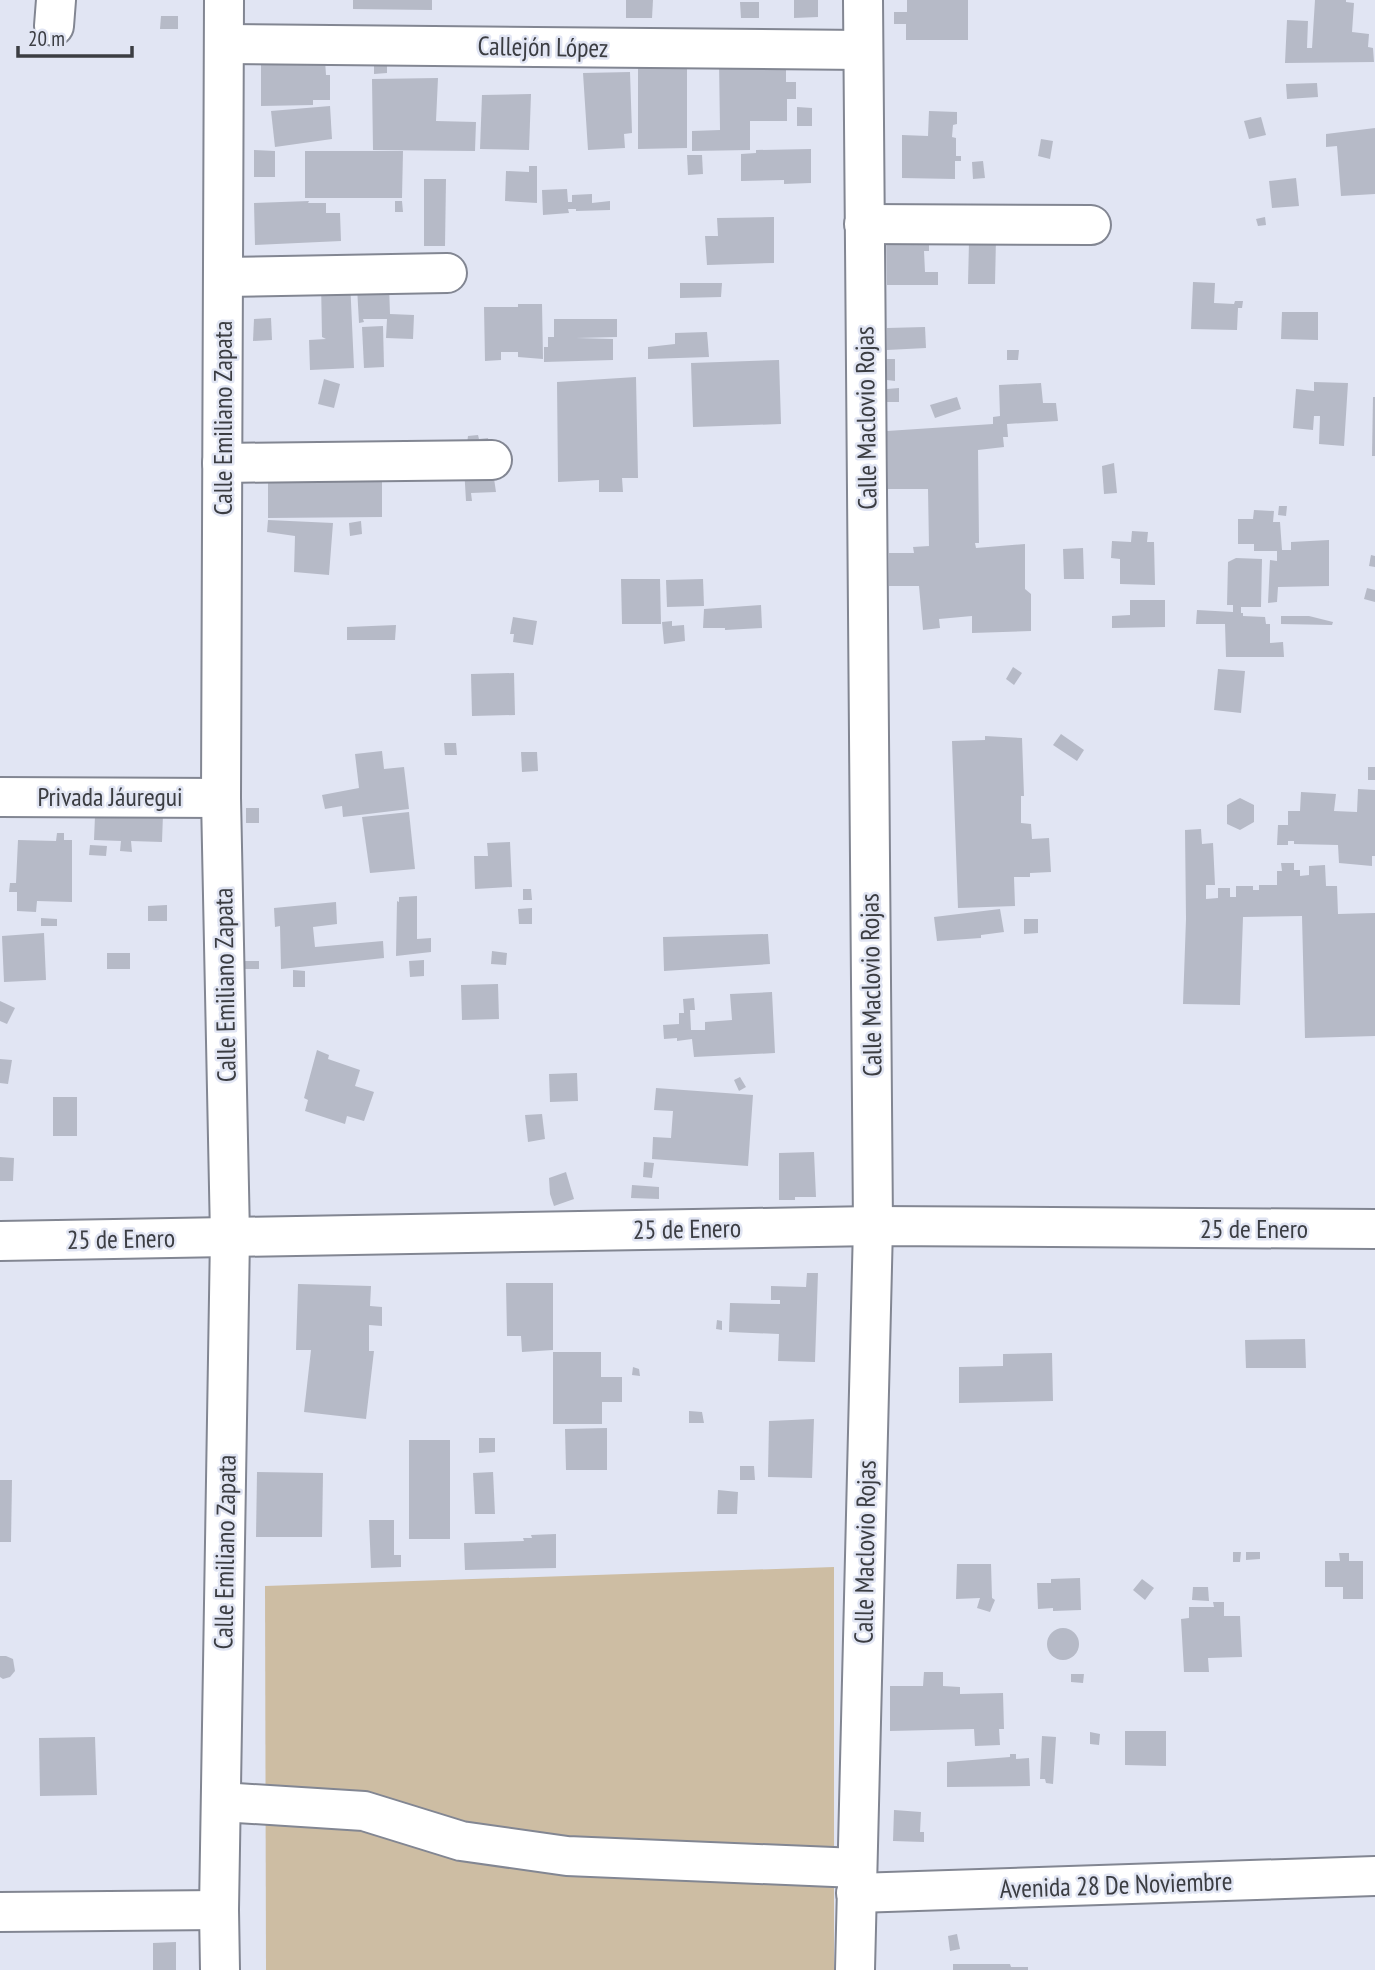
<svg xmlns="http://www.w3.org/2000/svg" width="1375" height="1970" viewBox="0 0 1375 1970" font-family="'PT Sans Narrow',sans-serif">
  <rect width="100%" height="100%" fill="#e1e5f3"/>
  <polygon fill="#cdbda3" points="834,1567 834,1970 266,1970 265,1586"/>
  <g fill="#b6bac7">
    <polygon points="353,0 432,0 432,10 353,9"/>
    <polygon points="626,0 653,0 652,18 626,18"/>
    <polygon points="794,0 818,0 818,17 794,18"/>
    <polygon points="907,0 968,0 968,40 906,40 906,24 894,24 894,12 907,12"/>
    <polygon points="1315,0 1346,0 1346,2 1354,3 1352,32 1369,34 1368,47 1373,48 1374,62 1285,63 1287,20 1308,21 1307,48 1312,48"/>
    <polygon points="740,2 759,2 759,18 741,18"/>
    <polygon points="161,16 178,16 178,29 160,29"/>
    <polygon points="261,59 325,60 326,75 330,75 330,100 313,100 313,105 261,106"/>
    <polygon points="719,61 786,66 786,82 796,82 796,99 787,99 787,121 750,121 750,150 692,151 692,131 720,130"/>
    <polygon points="374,64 387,64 387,73 374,74"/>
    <polygon points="638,67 687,67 687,148 638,149"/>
    <polygon points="630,72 632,133 624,134 625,148 588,150 583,73"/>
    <polygon points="438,78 436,121 476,122 475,151 373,150 372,79"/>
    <polygon points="1317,83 1318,97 1287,99 1286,84"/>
    <polygon points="531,94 529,150 480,149 482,95"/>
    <polygon points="330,106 332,139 275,147 271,111"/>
    <polygon points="797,107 812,108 812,126 797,126"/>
    <polygon points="929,111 957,112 957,124 953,125 952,137 956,138 956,156 961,156 961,161 955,161 955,179 902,178 902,135 928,136"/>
    <polygon points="1261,117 1266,135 1249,139 1244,121"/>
    <polygon points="1375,128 1375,194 1341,196 1337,146 1326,147 1326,134"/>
    <polygon points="1041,139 1053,141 1050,159 1038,156"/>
    <polygon points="811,149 811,183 784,184 784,180 741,181 741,154 756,153 756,150"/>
    <polygon points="254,150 275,151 275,177 254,177"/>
    <polygon points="305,151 403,151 402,198 305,198"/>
    <polygon points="687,155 702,155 703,174 688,175"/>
    <polygon points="983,161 985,178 973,179 972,162"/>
    <polygon points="529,166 537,166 537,203 505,201 506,171 529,172"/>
    <polygon points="1296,178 1299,206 1272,208 1269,181"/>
    <polygon points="424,179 446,179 445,246 424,246"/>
    <polygon points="567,189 568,202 572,202 572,195 592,194 592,203 610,201 610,210 576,211 576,209 568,209 569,213 543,215 542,190"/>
    <polygon points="309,201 308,203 326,203 326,213 340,213 341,241 255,245 254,203"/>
    <polygon points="395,201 402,201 403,212 395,212"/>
    <polygon points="774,217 774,263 707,265 705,236 718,236 717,218"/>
    <polygon points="1265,217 1266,225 1258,226 1256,219"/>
    <polygon points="886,234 929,234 929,251 924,251 925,272 938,272 938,285 887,285"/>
    <polygon points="996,238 995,284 968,284 969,242"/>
    <polygon points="350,280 354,368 310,370 309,340 326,339 322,337 321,281"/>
    <polygon points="1193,282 1215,283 1214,303 1234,304 1235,301 1243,301 1242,308 1238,308 1237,330 1191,329"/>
    <polygon points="680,283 722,283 721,297 680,298"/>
    <polygon points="389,285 390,314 414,315 413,339 386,338 387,319 363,319 364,322 359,323 357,287"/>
    <polygon points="518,304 542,304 543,359 518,357 518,352 501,352 501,360 485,361 484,307 518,307"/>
    <polygon points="1282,312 1318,312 1318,340 1281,339"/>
    <polygon points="271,318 272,340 253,341 254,319"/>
    <polygon points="554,319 617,319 617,337 576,338 613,339 613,360 544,362 544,347 548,347 548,337 554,337"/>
    <polygon points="383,326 384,367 364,368 362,327"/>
    <polygon points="925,327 926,348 887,350 887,328"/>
    <polygon points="707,332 709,357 648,359 648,347 675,344 675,333"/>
    <polygon points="1007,350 1019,350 1018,360 1007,360"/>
    <polygon points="887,359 895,359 895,381 887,380"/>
    <polygon points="779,360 781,424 693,427 691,363"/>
    <polygon points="636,377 638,478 622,478 623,492 599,492 599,480 558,482 557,382"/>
    <polygon points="324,379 340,384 334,408 318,404"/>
    <polygon points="1314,382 1348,383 1344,446 1319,444 1320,416 1314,416 1313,430 1293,428 1296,389 1314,391"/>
    <polygon points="1041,383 1043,403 1056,403 1058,421 1007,424 1008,437 1003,437 1004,447 978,450 979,543 975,543 976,548 1025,544 1025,589 1031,594 1031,631 972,633 972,616 939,619 940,628 923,630 919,586 889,586 889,553 914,553 913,547 929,546 928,489 888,489 887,431 993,424 993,417 1000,416 999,385"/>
    <polygon points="899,388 899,402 887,402 887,389"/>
    <polygon points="957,397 961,409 935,418 930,405"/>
    <polygon points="1373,397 1375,397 1375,456 1372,456"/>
    <polygon points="478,435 479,439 488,438 496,492 471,493 472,501 466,501 464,467 468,436"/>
    <polygon points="1114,463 1117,493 1104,494 1102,466"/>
    <polygon points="268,471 382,471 382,517 268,518"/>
    <polygon points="1279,506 1287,506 1286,516 1278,515"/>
    <polygon points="1254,510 1274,511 1273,522 1280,522 1282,550 1291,550 1291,542 1329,540 1329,586 1278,587 1277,602 1268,603 1270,560 1277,561 1277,551 1254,551 1254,544 1238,544 1238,519 1253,519"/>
    <polygon points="268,520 333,523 329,575 294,572 295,536 267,532"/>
    <polygon points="361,521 362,534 350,536 349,523"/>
    <polygon points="1132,531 1148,532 1147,542 1154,542 1155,585 1120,584 1120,559 1111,558 1112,541 1131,542"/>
    <polygon points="1083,548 1084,579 1064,579 1063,549"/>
    <polygon points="1371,555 1375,556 1375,567 1369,566"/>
    <polygon points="1236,558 1262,559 1261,607 1241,607 1241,613 1243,613 1243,616 1265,617 1266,624 1270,624 1270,643 1283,642 1284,657 1226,657 1225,624 1196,624 1197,610 1233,612 1233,605 1227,605 1228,562"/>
    <polygon points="621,579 660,579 661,624 622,624"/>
    <polygon points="703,579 704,606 667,607 666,580"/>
    <polygon points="1367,588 1375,590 1375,602 1364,599"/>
    <polygon points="1130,600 1165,600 1165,627 1112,628 1112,616 1130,615"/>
    <polygon points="761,605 762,628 725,630 725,628 703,628 704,609"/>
    <polygon points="1281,616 1309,616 1333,622 1332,625 1281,624"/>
    <polygon points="513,617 537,621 533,645 513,642 514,634 510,634"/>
    <polygon points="672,621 672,626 684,625 685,641 664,644 662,622"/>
    <polygon points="396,625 395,640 347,640 347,627"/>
    <polygon points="1013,667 1022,673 1014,685 1006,679"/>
    <polygon points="1218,669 1245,671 1241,713 1214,710"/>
    <polygon points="514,673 515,715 472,716 471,674"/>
    <polygon points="1061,734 1084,750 1077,761 1053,745"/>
    <polygon points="985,736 1022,738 1024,796 1021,796 1021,823 1031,824 1032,839 1049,838 1051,872 1030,873 1030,877 1014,877 1015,906 958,908 952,741 985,740"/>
    <polygon points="444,743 456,743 457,755 445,755"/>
    <polygon points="382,751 384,769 404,767 409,809 343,817 342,806 325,809 322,795 359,788 355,754"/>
    <polygon points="521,752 537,752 538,771 522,772"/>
    <rect x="1368" y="767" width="7" height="13"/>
    <polygon points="1358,789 1375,790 1375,856 1372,856 1372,866 1339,863 1338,845 1294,844 1294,841 1288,841 1288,845 1277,845 1278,825 1288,825 1288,811 1300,811 1301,792 1336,794 1334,811 1357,812"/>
    <polygon points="1240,798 1254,805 1254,822 1240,830 1227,824 1227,805"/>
    <rect x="246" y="808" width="13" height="15"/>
    <polygon points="409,812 415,869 370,873 362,817"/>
    <polygon points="163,814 162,842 131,841 132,852 120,851 121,841 94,840 95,816"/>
    <polygon points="1201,829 1202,844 1213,843 1215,885 1206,885 1206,899 1218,898 1218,888 1230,888 1230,897 1236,897 1236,886 1253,886 1253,890 1259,890 1259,885 1277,885 1277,871 1282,871 1281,863 1294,863 1294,870 1300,870 1300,876 1309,875 1309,866 1325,865 1326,886 1337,886 1338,914 1375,913 1375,1036 1305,1038 1302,916 1243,917 1240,1005 1183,1004 1186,919 1185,830"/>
    <polygon points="57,833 64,833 64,840 72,840 72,902 37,901 36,912 17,911 17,892 9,892 10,883 16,883 18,840 56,841"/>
    <polygon points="510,842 512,887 475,889 474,856 488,856 487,843"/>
    <polygon points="90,845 107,846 106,856 89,855"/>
    <polygon points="523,889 531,889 532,900 523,900"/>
    <polygon points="417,896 417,939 431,938 431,952 396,956 397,901 399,902 399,897"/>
    <polygon points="336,902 337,924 313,927 315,947 383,941 384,958 281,969 280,926 275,927 274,908"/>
    <polygon points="167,905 167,921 148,921 148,906"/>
    <polygon points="532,908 532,924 519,924 518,909"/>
    <polygon points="1000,909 1004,932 981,935 981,938 937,941 934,917"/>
    <polygon points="41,918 57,919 57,926 41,926"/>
    <polygon points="1024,919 1038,919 1038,933 1024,934"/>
    <polygon points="44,933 46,980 4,982 2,936"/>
    <polygon points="768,934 770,964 664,971 663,937"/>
    <polygon points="492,951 507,953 506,965 491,964"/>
    <rect x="107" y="953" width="23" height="16"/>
    <polygon points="424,960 424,976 410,977 409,961"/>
    <rect x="244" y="961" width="15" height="8"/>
    <polygon points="293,970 305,971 305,987 293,987"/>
    <polygon points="498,984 499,1019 462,1020 461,985"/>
    <polygon points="772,992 775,1053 694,1057 692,1039 677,1041 677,1038 664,1039 663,1025 679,1024 679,1013 684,1013 683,999 694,998 695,1010 690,1010 691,1030 705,1030 705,1022 732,1020 730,994"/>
    <polygon points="0,1001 15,1008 7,1024 0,1021"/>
    <polygon points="317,1050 329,1055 328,1059 360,1070 355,1086 374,1092 364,1121 347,1116 345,1124 305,1111 308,1100 304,1098"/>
    <polygon points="0,1059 12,1060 8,1084 0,1083"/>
    <polygon points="577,1073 578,1101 550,1102 549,1074"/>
    <polygon points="740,1077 746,1087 739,1091 734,1080"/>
    <polygon points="656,1088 753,1095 748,1166 652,1159 653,1137 671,1138 673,1111 654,1110"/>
    <rect x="53" y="1097" width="24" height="39"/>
    <polygon points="542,1114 545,1139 528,1142 525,1115"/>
    <polygon points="814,1152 816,1197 795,1197 795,1200 779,1200 779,1153"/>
    <polygon points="0,1157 14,1158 13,1181 0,1181"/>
    <polygon points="644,1162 654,1163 652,1178 643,1177"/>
    <polygon points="566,1172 574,1199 554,1206 550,1194 549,1178"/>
    <polygon points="632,1185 659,1187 659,1199 631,1198"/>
    <polygon points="807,1273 818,1273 815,1362 778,1361 779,1334 729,1332 730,1303 780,1304 780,1300 771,1300 771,1286 806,1287"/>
    <polygon points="506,1283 553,1283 553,1350 522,1352 521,1336 507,1336"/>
    <polygon points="298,1284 371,1286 370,1306 382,1307 382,1326 369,1325 369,1351 374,1351 366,1419 304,1412 311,1350 296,1350"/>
    <polygon points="717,1320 722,1321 722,1330 716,1329"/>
    <polygon points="1305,1339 1306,1368 1246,1368 1245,1340"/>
    <polygon points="553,1352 601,1352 601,1377 622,1377 622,1402 602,1402 602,1424 553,1424"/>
    <polygon points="1052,1353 1053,1401 959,1403 959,1367 1003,1366 1003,1354"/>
    <polygon points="633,1367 639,1369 640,1376 632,1375"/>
    <polygon points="689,1411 702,1412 704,1423 689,1423"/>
    <polygon points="814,1419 812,1478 768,1477 769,1421"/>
    <polygon points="607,1428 607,1470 566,1470 565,1429"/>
    <polygon points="479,1438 495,1438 495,1452 479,1453"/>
    <rect x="409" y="1440" width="41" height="99"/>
    <polygon points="740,1466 754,1466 755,1480 740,1480"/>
    <polygon points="257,1472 323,1473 322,1537 256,1537"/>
    <polygon points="493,1472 495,1514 475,1514 473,1473"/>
    <polygon points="0,1480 12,1480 11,1542 0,1542"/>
    <polygon points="718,1490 738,1492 737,1514 717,1514"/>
    <polygon points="369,1520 394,1520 394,1555 401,1555 401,1567 371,1568"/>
    <polygon points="556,1534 556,1568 465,1570 464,1543 524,1541 523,1538 532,1538 531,1535"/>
    <polygon points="1233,1552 1241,1552 1240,1562 1233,1562"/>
    <polygon points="1246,1552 1260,1552 1260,1559 1246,1560"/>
    <polygon points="1339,1553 1349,1553 1349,1561 1363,1561 1363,1599 1343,1599 1343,1587 1325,1587 1325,1561 1340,1561"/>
    <polygon points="957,1564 991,1564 992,1598 995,1600 990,1612 977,1608 980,1598 956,1599"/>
    <polygon points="1080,1578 1081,1610 1053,1611 1053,1608 1038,1609 1037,1583 1051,1583 1051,1579"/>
    <polygon points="1142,1579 1154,1588 1145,1600 1133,1590"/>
    <polygon points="1193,1587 1208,1587 1209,1601 1192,1600"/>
    <polygon points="1213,1602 1224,1602 1224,1616 1240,1616 1242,1657 1208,1658 1209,1672 1184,1672 1181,1619 1189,1618 1189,1607 1214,1607"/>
    <circle cx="1063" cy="1644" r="16"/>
    <polygon points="0,1656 6,1656 13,1659 15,1671 10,1677 3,1679 0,1677"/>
    <polygon points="924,1672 943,1672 943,1686 960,1687 960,1694 1003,1693 1004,1729 999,1729 1000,1745 975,1746 974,1729 890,1731 890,1686 923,1686"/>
    <polygon points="1071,1674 1084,1674 1083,1683 1071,1682"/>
    <polygon points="1125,1731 1166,1731 1166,1766 1125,1765"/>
    <polygon points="1090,1732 1100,1734 1099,1745 1090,1744"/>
    <polygon points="1042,1736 1056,1737 1053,1784 1046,1783 1045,1779 1040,1779"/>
    <polygon points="95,1737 97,1795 40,1796 39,1738"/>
    <polygon points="1010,1754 1016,1754 1016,1759 1029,1758 1030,1786 947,1787 947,1762 1010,1757"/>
    <polygon points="894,1810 921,1812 920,1832 924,1832 924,1842 893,1841"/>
    <polygon points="957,1934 960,1949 950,1951 948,1936"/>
    <polygon points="176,1942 176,1970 153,1970 153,1943"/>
    <polygon points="953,1964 1010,1964 1011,1967 1028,1967 1028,1970 953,1970"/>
  </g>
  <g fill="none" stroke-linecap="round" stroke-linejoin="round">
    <g stroke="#828692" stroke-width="42">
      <g id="minor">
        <polyline points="54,26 56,0"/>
        <polyline points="224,44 862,50"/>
        <polyline points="864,224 1091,225"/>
        <polyline points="223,277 447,273"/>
        <polyline points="222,463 492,460"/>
        <polyline points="0,797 221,798"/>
        <polyline points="0,1241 873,1226 1375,1229"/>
        <polyline points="221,1802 364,1811 461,1841 567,1856 857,1868"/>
        <polyline points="856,1893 1375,1876"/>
        <polyline points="0,1912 219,1910"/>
        <polyline points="220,1970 219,1910 230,1236 221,798 224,0"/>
        <polyline points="855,1970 873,1226 863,0"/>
      </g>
    </g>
    <use href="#minor" stroke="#fff" stroke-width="38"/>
  </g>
  <g text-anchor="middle" stroke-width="5" stroke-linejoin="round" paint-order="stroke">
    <g font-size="26" fill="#3b3d42" stroke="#e1e5f3">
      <text transform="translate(543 47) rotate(1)" y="9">Callejón López</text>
      <text transform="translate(223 418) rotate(-90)" y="9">Calle Emiliano Zapata</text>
      <text transform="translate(866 418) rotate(-91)" y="9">Calle Maclovio Rojas</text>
      <text x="110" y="806">Privada Jáuregui</text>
      <text transform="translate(225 985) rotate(-91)" y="9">Calle Emiliano Zapata</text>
      <text transform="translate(871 985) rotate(-91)" y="9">Calle Maclovio Rojas</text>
      <text transform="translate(687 1229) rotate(-1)" y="9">25 de Enero</text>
      <text x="1254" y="1238">25 de Enero</text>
      <text transform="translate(121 1239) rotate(-1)" y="9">25 de Enero</text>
      <text transform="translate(225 1552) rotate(-89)" y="9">Calle Emiliano Zapata</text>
      <text transform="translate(865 1552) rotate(-89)" y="9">Calle Maclovio Rojas</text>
      <text transform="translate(1116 1885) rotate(-2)" y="9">Avenida 28 De Noviembre</text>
    </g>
  </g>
  <path d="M18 46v10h114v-10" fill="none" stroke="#3b3d42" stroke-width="3.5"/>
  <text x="28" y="46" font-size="21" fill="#3b3d42" stroke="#e1e5f3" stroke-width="5" paint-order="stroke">20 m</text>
</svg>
